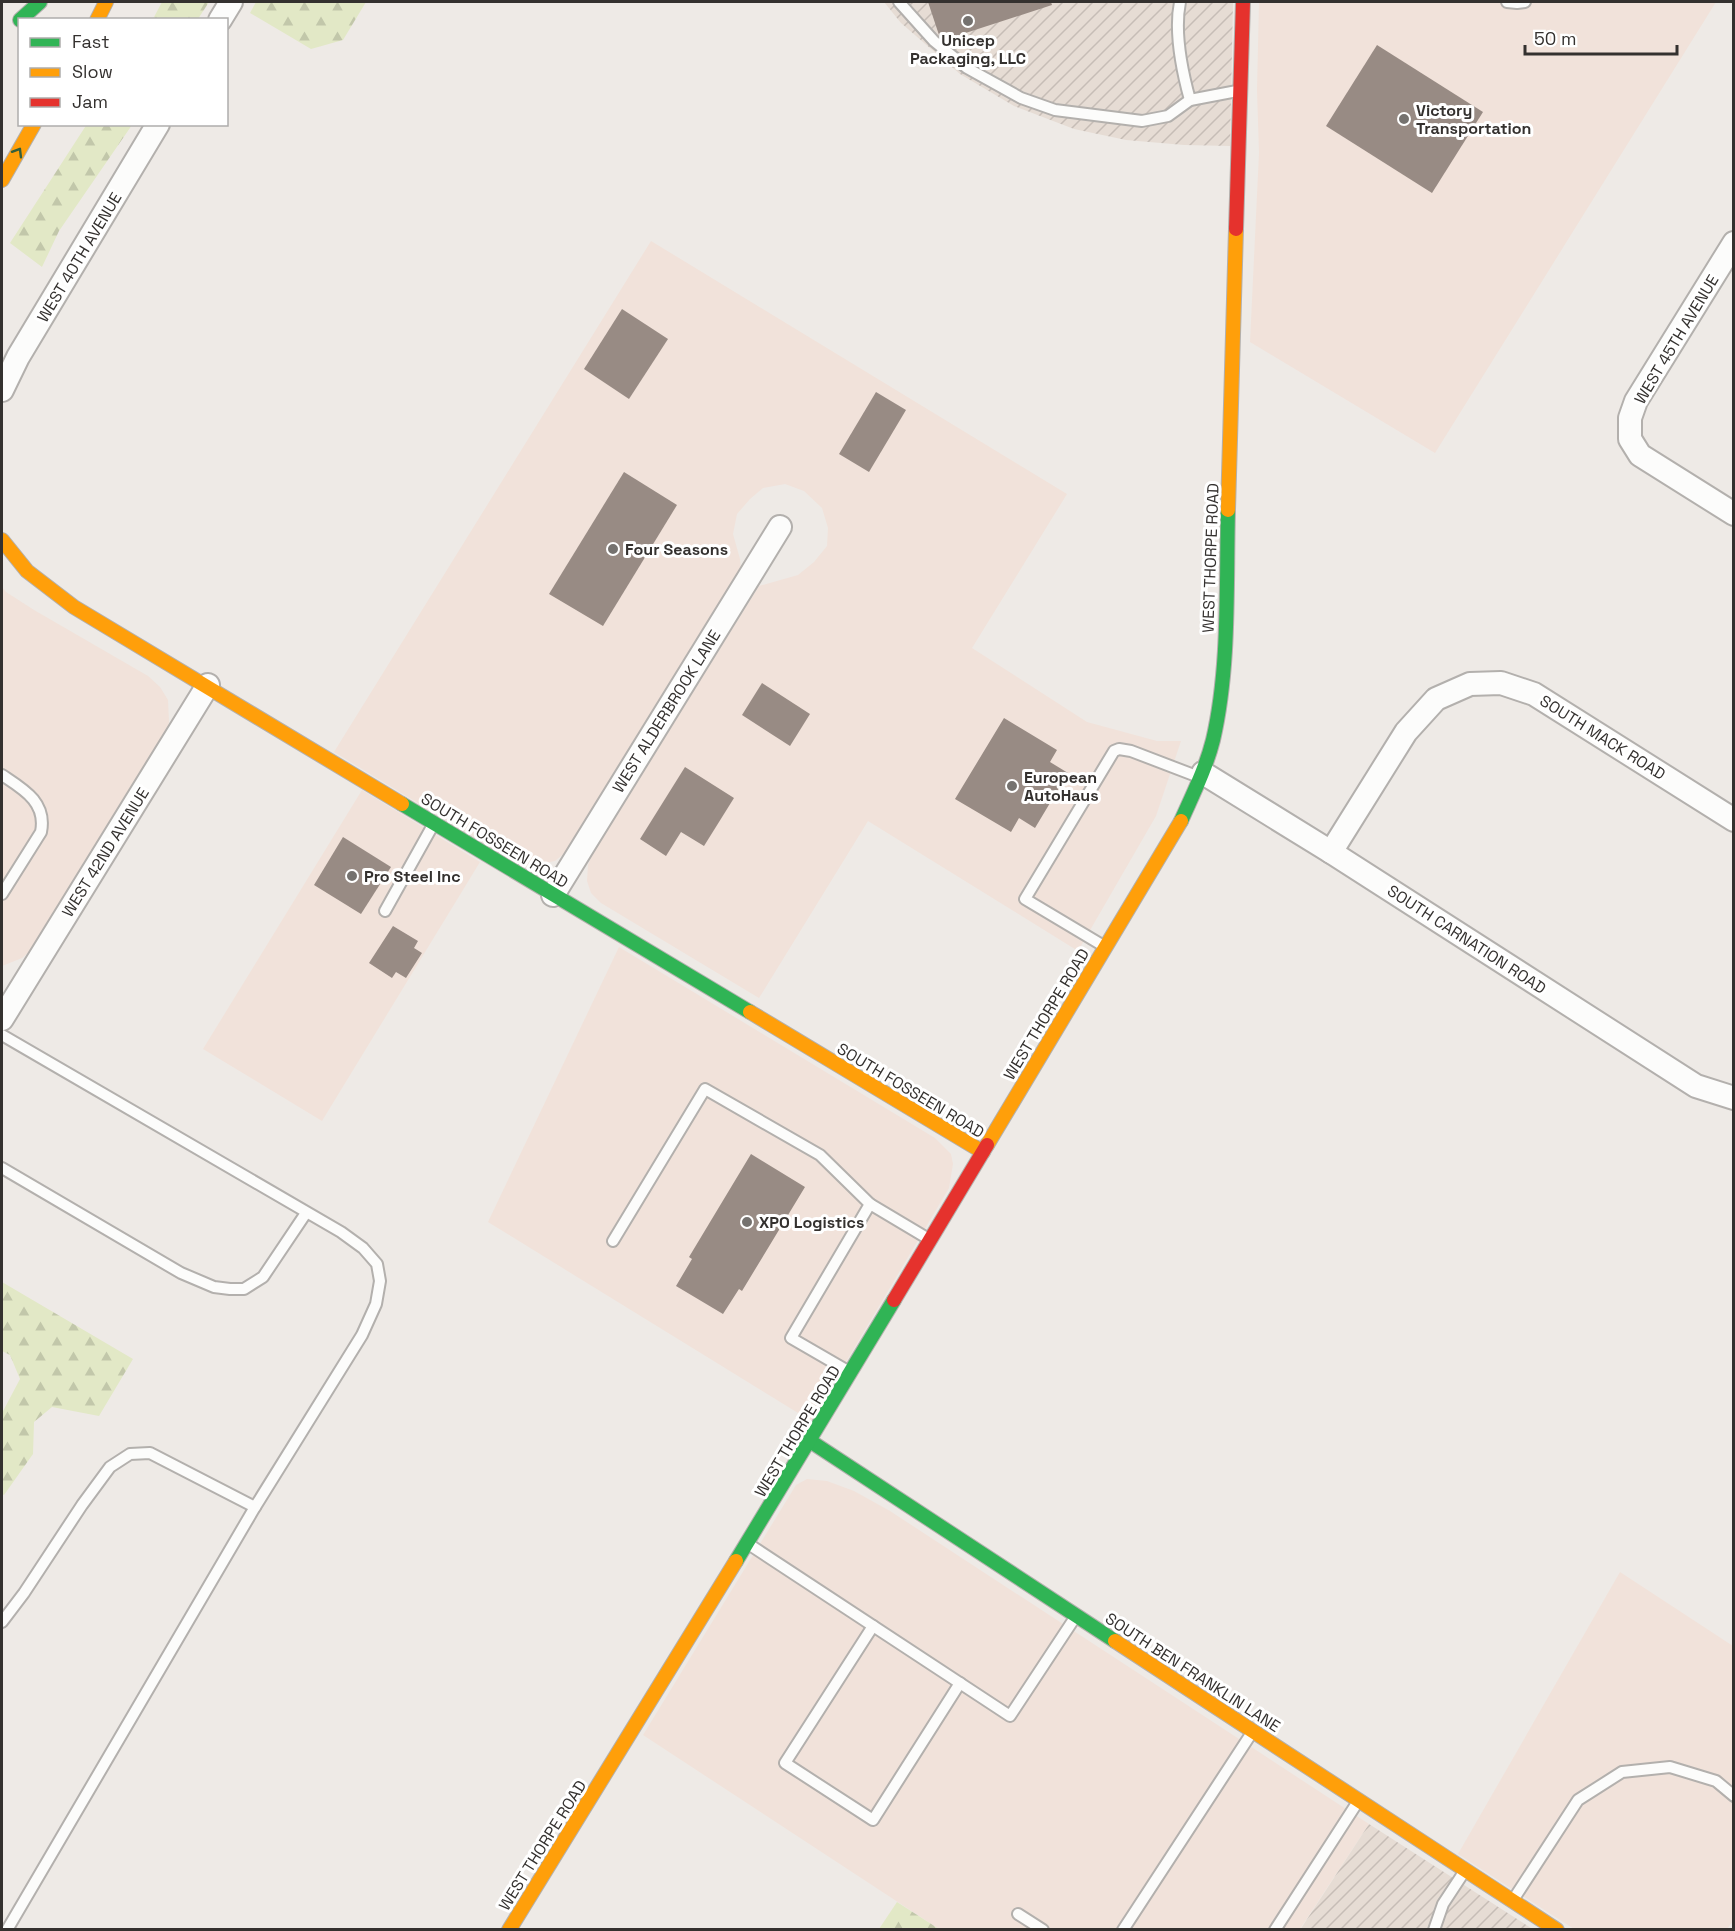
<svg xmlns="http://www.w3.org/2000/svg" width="1735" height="1931" viewBox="0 0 1735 1931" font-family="'Space Grotesk',sans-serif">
  <defs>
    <pattern id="industrial-furrows" width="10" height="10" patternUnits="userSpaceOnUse" patternTransform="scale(1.5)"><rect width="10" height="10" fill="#e6dcd4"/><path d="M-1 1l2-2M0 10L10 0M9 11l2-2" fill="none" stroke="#c6bdb6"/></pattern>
    <pattern id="forest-firs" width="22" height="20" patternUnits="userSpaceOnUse" patternTransform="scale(1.5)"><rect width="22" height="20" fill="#e2e8c6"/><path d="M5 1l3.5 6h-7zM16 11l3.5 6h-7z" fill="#c2c7aa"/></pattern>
  </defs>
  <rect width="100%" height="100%" fill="#eeeae6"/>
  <g fill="#f1e2da">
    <polygon points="1259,2 1716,2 1435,453 1250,342 1259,153 1257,90"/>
    <polygon points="651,241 1067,494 972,648 1087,722 1157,741 1181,741 1156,816 1078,951 868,821 759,998 601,903 591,893 587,881 588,865 594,850 759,586 798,575 814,562 827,546 828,528 822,508 804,491 785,484 763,488 750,499 737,514 733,534 740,559 741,572 567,851 555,861 523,867 334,752"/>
    <polygon points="2,587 6,592 34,610 148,676 160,687 168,700 169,721 167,740 35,947 22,958 2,966"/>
    <polygon points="362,790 480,862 322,1121 203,1049"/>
    <polygon points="619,947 935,1138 951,1154 953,1164 949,1188 811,1421 488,1222"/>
    <polygon points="807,1479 827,1481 854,1491 890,1511 1369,1824 1300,1929 939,1929 643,1735 796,1485"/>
    <polygon points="1620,1572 1733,1646 1734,1920 1727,1929 1574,1929 1458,1854"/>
  </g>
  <g fill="url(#industrial-furrows)">
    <polygon points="884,2 1233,2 1230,146 1184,145 1126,140 1074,129 1014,106 960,74 901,23"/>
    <polygon points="1369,1824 1534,1930 1300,1930"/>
  </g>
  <g fill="url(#forest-firs)">
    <polygon points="162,2 209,2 198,19 153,19"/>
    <polygon points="256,2 366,2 343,40 311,49 250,13"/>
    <polygon points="87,124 132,125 59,231 42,267 10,243"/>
    <polygon points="2,1282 133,1359 99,1416 52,1407 34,1422 33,1454 4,1495 2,1494 2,1413 20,1379 10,1355 2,1351"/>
    <polygon points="897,1902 939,1929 879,1929"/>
  </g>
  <g fill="#988b84">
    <polygon points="928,2 1051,2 1052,5 944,40 939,35"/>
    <polygon points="1377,45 1483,112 1432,193 1326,126"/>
    <polygon points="622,309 668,339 629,399 584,369"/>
    <polygon points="876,392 906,410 869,472 839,454"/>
    <polygon points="624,472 677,505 603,626 549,594"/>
    <polygon points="762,683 810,714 790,746 742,715"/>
    <polygon points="1004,718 1057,750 1050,762 1068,773 1035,828 1019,818 1011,832 955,799"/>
    <polygon points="685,767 734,798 704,846 681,832 666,856 640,839"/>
    <polygon points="343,837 391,867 361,914 314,885"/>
    <polygon points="393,926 418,941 414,948 422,953 406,978 396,972 392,978 369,963"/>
    <polygon points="751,1154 805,1187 742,1291 739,1289 723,1314 676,1286 692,1259 689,1257"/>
  </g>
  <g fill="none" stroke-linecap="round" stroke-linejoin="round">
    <g stroke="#b3b0ad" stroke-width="14">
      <g id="lane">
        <polyline points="899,2 934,41 967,68 1021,98 1055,110 1142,121 1168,116 1190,100 1237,91"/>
        <path d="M1180 2C1174 32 1182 71 1190 100"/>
        <polyline points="1507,2 1517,3 1525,2"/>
        <path d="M2 775C23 789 47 802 41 832L2 894"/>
        <polyline points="385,911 433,825"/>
        <polyline points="1102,945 1025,899 1114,751 1119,749 1131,751 1199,777"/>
        <polyline points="2,1035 341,1232 363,1248 377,1264 380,1281 376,1304 362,1335 255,1507 7,1930"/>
        <polyline points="2,1168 181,1273 214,1287 230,1289 244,1289 263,1277 306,1213"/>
        <polyline points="613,1241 705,1089 820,1155 870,1204"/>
        <polyline points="848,1371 791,1338 870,1204 927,1238"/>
        <polyline points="750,1545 1010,1716 1074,1619"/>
        <polyline points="2,1622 24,1593 82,1505 110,1467 130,1454 150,1453 255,1507"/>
        <polyline points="873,1626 785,1763 873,1820 960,1683"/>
        <polyline points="1513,1900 1578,1800 1622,1772 1670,1767 1716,1781 1734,1796"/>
        <polyline points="1018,1914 1043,1930"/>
        <polyline points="1123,1930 1251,1734"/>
        <polyline points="1275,1930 1357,1803"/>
        <polyline points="1434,1930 1443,1904 1464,1872"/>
      </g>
    </g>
    <g stroke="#b3b0ad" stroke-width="26">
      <g id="street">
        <polyline points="220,20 231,2"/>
        <polyline points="1734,243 1636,401 1630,418 1630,439 1640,455 1734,514"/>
        <polyline points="2,390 18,357 158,124"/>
        <polyline points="1203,773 1331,852 1696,1086 1734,1098"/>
        <polyline points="1331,852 1406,732 1436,699 1470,684 1501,683 1534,694 1734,820"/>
        <polyline points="553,895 780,527"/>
        <polyline points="2,1019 208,685"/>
      </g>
    </g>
    <g stroke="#b3b0ad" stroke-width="16">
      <g id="fast">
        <polyline points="20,20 40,2"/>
        <polyline points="402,804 750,1012"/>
        <path d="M1181 821C1193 794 1206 768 1213 740 1230 667 1226 584 1228 510"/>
        <polyline points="810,1441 1115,1641"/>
        <polyline points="736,1561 894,1300"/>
      </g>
    </g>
    <g stroke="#b3b0ad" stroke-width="16">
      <g id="slow">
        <polyline points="97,20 106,2"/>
        <polyline points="2,180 34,124"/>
        <polyline points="1228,510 1236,229"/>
        <polyline points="2,540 27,571 74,607 402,804"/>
        <polyline points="750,1012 983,1152"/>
        <polyline points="987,1145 1181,821"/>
        <polyline points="1115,1641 1557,1930"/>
        <polyline points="509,1930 736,1561"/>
      </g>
    </g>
    <g stroke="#b3b0ad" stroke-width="16">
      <g id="jam">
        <polyline points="1236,229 1243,2"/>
        <polyline points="894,1300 987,1145"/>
      </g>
    </g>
    <use href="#lane" stroke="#fcfcfb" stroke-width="10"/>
    <use href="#street" stroke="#fcfcfb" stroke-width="22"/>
    <use href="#fast" stroke="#30b455" stroke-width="14"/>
    <use href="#slow" stroke="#ff9f0a" stroke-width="14"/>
    <use href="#jam" stroke="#e5322d" stroke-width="14"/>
  </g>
  <defs><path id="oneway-chevron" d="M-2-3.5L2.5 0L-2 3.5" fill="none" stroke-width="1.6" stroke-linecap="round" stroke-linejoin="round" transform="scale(1.5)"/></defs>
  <use stroke="#335f3c" href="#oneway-chevron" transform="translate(18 152) rotate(-59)"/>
  <g fill="#75726f" stroke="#fff" stroke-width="2">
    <circle cx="968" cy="21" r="6"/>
    <circle cx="1404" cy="119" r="6"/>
    <circle cx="613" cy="549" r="6"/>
    <circle cx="1012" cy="786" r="6"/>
    <circle cx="352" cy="876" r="6"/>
    <circle cx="747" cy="1222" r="6"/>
  </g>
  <g text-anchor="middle" stroke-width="6" stroke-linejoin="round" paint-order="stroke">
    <g font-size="16" font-weight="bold" fill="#34312f" stroke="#fff" text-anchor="start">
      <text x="968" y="46" text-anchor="middle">Unicep<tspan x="968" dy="18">Packaging, LLC</tspan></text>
      <text x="1416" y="116">Victory<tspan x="1416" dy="18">Transportation</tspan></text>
      <text x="625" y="555">Four Seasons</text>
      <text x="1024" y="783">European<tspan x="1024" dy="18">AutoHaus</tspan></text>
      <text x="364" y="882">Pro Steel Inc</text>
      <text x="759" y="1228">XPO Logistics</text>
    </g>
    <g font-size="16" fill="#34312f" stroke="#fff">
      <text transform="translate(79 257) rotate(-59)" y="6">WEST 40TH AVENUE</text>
      <text transform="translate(1676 339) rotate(-59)" y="6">WEST 45TH AVENUE</text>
      <text transform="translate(1210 558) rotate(-88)" y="6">WEST THORPE ROAD</text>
      <text transform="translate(666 711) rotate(-58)" y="6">WEST ALDERBROOK LANE</text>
      <text transform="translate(1603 737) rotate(32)" y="6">SOUTH MACK ROAD</text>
      <text transform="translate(495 840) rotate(31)" y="6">SOUTH FOSSEEN ROAD</text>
      <text transform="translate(105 852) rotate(-58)" y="6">WEST 42ND AVENUE</text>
      <text transform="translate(1467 939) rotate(33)" y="6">SOUTH CARNATION ROAD</text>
      <text transform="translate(1046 1014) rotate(-59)" y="6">WEST THORPE ROAD</text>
      <text transform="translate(911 1090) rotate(31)" y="6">SOUTH FOSSEEN ROAD</text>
      <text transform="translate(797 1431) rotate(-59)" y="6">WEST THORPE ROAD</text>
      <text transform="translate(1193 1672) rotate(33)" y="6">SOUTH BEN FRANKLIN LANE</text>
      <text transform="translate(542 1845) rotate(-58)" y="6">WEST THORPE ROAD</text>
    </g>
  </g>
  <rect width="1735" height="1931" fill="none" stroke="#34312f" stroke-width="6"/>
  <rect x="18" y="18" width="210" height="108" fill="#ffffff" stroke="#aeadac" stroke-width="1.5"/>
  <rect x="30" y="38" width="30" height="9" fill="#30b455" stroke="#aeadac" stroke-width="1.5"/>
  <text x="72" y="48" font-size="18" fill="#34312f">Fast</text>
  <rect x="30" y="68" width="30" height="9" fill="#ff9f0a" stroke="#aeadac" stroke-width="1.5"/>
  <text x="72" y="78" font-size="18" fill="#34312f">Slow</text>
  <rect x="30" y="98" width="30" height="9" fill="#e5322d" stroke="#aeadac" stroke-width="1.5"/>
  <text x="72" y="108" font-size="18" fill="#34312f">Jam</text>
  <path d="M1525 45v9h152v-9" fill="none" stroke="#34312f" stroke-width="3"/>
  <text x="1534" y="45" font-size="18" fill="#34312f" stroke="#ffffff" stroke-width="4.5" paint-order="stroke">50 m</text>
</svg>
